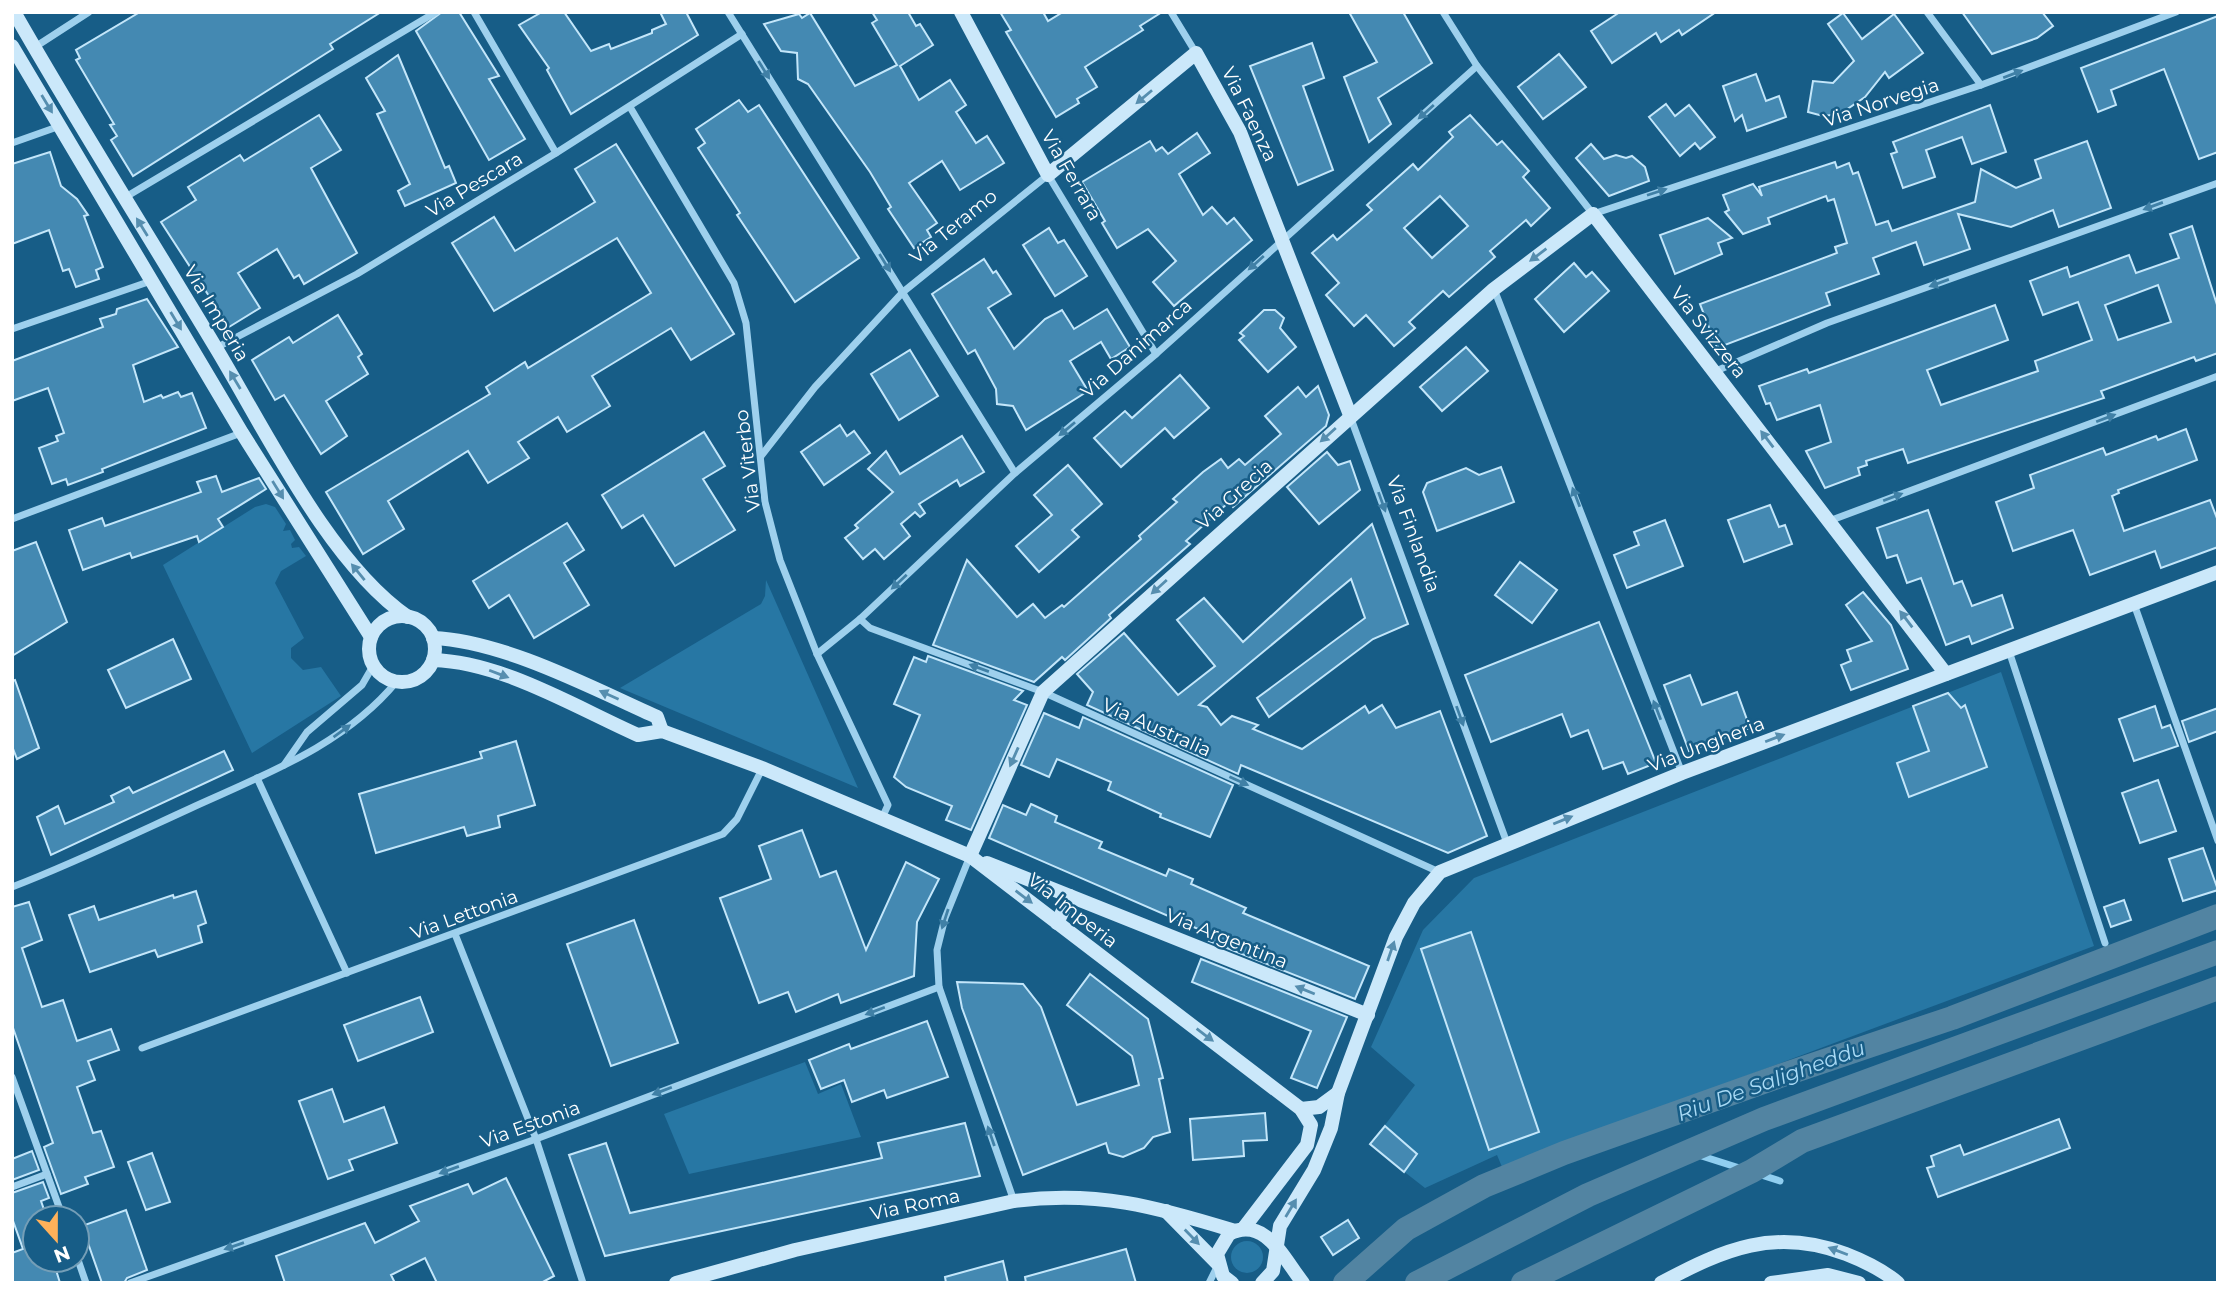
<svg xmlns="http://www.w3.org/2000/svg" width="2230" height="1295" viewBox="0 0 2230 1295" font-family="Montserrat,sans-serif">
  <rect width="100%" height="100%" fill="#175d87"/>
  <g fill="#2777a4">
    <polygon points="266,504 275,507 286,524 283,531 290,530 295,540 291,544 292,548 299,547 306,556 281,571 275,583 304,638 291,648 291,658 303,670 321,667 341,696 252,753 163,565 255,507"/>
    <polygon points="766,580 858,788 620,688 761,604 765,596"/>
    <polygon points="2001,672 2094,946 1502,1167 1497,1155 1425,1188 1370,1145 1415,1085 1371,1047 1423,930 1474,878"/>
    <polygon points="805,1062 818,1094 841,1084 861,1137 689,1174 664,1114"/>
    <circle cx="1247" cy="1257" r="16"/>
  </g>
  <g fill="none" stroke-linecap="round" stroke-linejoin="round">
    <polyline stroke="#90cef0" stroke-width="7" points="1689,1152 1780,1181"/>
    <g stroke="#5284a2" stroke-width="24">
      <polyline points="1345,1283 1406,1229 1484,1186 1564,1153 1777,1077 1952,1018 2218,916"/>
      <polyline points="1417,1283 1588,1195 1764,1119 2218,952"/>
      <polyline points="1523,1283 1752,1171 1802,1141 2218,988"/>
    </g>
  </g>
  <g fill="#4489b2" stroke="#c3e6fa" stroke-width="2" fill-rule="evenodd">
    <polygon points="140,12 381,12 330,44 333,49 133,176 111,140 117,136 110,125 114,124 76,60 80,58 76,50"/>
    <polygon points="442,12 459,12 499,76 489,79 525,139 489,160 416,31"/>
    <polygon points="542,12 564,12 591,51 609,44 611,49 652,33 652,30 666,24 660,12 686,12 698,35 571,114 547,70 549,68 519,25"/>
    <polygon points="872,12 908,12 916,26 920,24 933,45 900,66 919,100 950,80 966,105 956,112 976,143 987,136 1004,163 960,190 942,161 909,183 937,223 927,230 931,237 914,248 888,209 891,207 870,172 808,84 798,79 797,53 781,51 764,24 799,14 802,18 810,13 855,86 897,65 872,23 877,20"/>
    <polygon points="1000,12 1043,12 1048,21 1063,12 1162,12 1140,26 1143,30 1085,67 1097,87 1077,99 1079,103 1056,117 1006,32 1011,30"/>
    <polygon points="1349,12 1403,12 1432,63 1378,98 1391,124 1369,142 1344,77 1377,62"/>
    <polygon points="1620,12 1716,12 1682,35 1679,30 1661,42 1656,33 1612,63 1591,31"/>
    <polygon points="1962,12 2042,12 2053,26 2037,38 1992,54"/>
    <polygon points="1843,13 1862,39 1894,14 1923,53 1889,78 1885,72 1865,97 1840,114 1823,116 1808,112 1813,81 1833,83 1854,61 1828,24"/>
    <polygon points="2218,16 2218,152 2199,159 2164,69 2111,90 2116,105 2098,112 2081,68"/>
    <polygon points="1312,43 1324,78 1303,86 1333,170 1298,185 1250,66"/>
    <polygon points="1559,54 1586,87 1543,119 1518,87"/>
    <polygon points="398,55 445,168 449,166 456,183 405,206 398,191 410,184 377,114 385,111 366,78"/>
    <polygon points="1756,74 1766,101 1779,96 1786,117 1747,131 1742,115 1735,121 1723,86"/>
    <polygon points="739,100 748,112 759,105 859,258 795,302 737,215 740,213 698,148 705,143 696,129"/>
    <polygon points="1666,104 1675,116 1689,105 1715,137 1700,149 1695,143 1680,156 1649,117"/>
    <polygon points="1990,105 2006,152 1972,164 1962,137 1926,150 1935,177 1903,188 1891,154 1897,152 1893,142"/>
    <polygon points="319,115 341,150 311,168 357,253 304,284 299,275 294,278 277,249 238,273 260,308 229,327 161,222 196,200 188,187 240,155 244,161"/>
    <path d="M1470 115 1497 145 1502 141 1529 171 1523 177 1550 208 1531 226 1526 220 1490 251 1495 257 1449 297 1443 291 1409 322 1415 328 1394 346 1366 315 1354 326 1326 295 1339 283 1312 253 1333 235 1337 240 1372 210 1367 205 1413 164 1418 170 1453 137 1449 132ZM1440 196 1468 226 1432 258 1404 228Z"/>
    <polygon points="1197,133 1210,153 1179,174 1203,215 1212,207 1227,224 1234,218 1252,240 1174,306 1153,282 1176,261 1148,229 1117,248 1102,223 1105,221 1082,182 1150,141 1156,151 1162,147 1168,154"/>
    <polygon points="2087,141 2111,208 2059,227 2053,210 2011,227 1958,214 1970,249 1924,265 1916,242 1873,258 1879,274 1826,293 1830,305 1717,348 1700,304 1837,253 1835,247 1847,243 1834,199 1828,201 1826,196 1768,218 1770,224 1743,234 1725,212 1729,210 1723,195 1753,184 1762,196 1759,187 1835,162 1837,168 1849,163 1853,174 1858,172 1876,225 1888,221 1892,231 1975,202 1981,169 2016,188 2041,178 2035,160"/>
    <polygon points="616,144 734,334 691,360 671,328 592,376 610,406 567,432 558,417 518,442 529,458 488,483 468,451 388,501 404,529 363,554 326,492 490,394 486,387 525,362 528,368 651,293 617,238 494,311 452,243 494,217 515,251 595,202 575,169"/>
    <polygon points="1591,144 1604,159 1616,155 1626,158 1632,156 1645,167 1649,181 1609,196 1576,158"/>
    <polygon points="50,152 61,186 77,199 88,215 84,216 103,267 96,270 99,279 76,287 69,269 63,271 49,230 12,244 12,164"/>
    <polygon points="1708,218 1732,238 1718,243 1722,254 1675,274 1660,235"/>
    <path d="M2192 226 2218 308V353L2196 361 2194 357 2101 391 2104 398 1908 463 1903 449 1866 461 1867 465 1858 468 1860 475 1825 488 1806 451 1831 442 1820 405 1777 420 1770 403 1766 404 1759 386 1807 369 1809 373 1995 305 2008 340 1927 370 1941 405 2038 371 2035 361 2092 340 2078 302 2043 315 2030 281 2067 267 2070 277 2129 255 2136 273 2179 258 2170 234ZM2158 285 2171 322 2118 340 2105 305Z"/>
    <polygon points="1049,228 1058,243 1064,240 1087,276 1055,296 1023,245"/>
    <polygon points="984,259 993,273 996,271 1011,294 988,308 1014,349 1045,319 1062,310 1074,329 1107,309 1130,347 1111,359 1101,342 1070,361 1088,391 1026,430 1013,406 997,404 996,389 975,350 968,354 932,294"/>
    <polygon points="1574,263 1586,277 1592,272 1609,291 1564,332 1535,299"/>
    <polygon points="147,299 178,347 133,365 144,402 161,395 163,398 178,392 181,397 192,393 206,428 102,469 103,472 68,485 66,479 52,484 39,448 58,441 56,436 64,433 48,388 12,401 12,361 103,327 100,319 116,314 117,309"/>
    <polygon points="1264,310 1275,310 1284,318 1280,328 1296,347 1268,372 1239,340 1244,336 1240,333"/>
    <polygon points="338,315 362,354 358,357 368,374 326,401 347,436 321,454 284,395 275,400 252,360 289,337 293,343"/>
    <polygon points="1466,347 1488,371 1442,411 1420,387"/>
    <polygon points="910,350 938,396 899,420 871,374"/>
    <polygon points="1180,375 1209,408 1174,438 1165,428 1121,467 1094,438 1125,411 1132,418"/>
    <polygon points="1318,386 1329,415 1326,426 1233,507 1229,502 1186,541 1190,544 1109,615 1111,618 1065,660 1062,657 1034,682 933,645 967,560 1017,617 1033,604 1045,618 1062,605 1064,607 1141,539 1139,536 1177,502 1173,499 1203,472 1221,459 1228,468 1239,459 1245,465 1281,434 1265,416 1298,387 1306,397"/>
    <polygon points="840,425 847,436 854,431 870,453 824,485 801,452"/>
    <polygon points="2186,429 2197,460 2118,490 2119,493 2112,496 2124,531 2210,500 2218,521 2218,547 2161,568 2155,551 2090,575 2073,530 2013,551 1996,502 2034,488 2030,475 2103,448 2106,455 2156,436 2158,440"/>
    <polygon points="704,432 725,466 703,479 735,530 675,566 643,515 622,528 602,495"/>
    <polygon points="962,436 984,472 960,486 957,480 919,504 925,513 920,517 915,512 901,524 910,536 884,559 875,549 863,559 845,538 858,528 855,525 893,492 868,469 886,451 900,474"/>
    <polygon points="1327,452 1338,465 1350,461 1360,490 1319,524 1287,487"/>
    <polygon points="1068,465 1102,504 1072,530 1079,537 1039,572 1016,546 1052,515 1034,495"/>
    <polygon points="1501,467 1514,502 1437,531 1423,492 1427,483 1466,468 1479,475"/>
    <polygon points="216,476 222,492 259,478 266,489 218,519 223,527 199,542 197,536 132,558 130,553 83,570 69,530 102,518 105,526 201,492 197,482"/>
    <polygon points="1770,505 1779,527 1785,525 1792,544 1744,562 1728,520"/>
    <polygon points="1928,510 1954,584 1962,581 1972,606 2002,595 2013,628 1972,644 1969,636 1946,645 1921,578 1907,583 1897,555 1887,558 1877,528"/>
    <polygon points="1665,520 1683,566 1627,588 1614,555 1639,545 1634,532"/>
    <polygon points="567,523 584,550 564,563 589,605 534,638 509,595 489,608 473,581"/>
    <polygon points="1372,524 1408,624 1373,639 1269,717 1257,698 1365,618 1351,579 1199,705 1207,707 1221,725 1232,716 1258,725 1253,729 1302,749 1365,706 1369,713 1382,705 1396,728 1440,711 1487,836 1448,853 1241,765 1238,774 1087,705 1093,692 1077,674 1124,633 1178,695 1215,666 1177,620 1204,598 1243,642"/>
    <polygon points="36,542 67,622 12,656 12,551"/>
    <polygon points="1520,562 1557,590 1532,623 1495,595"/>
    <polygon points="1863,592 1891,625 1908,669 1851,690 1841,665 1851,661 1847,650 1872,641 1846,605"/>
    <polygon points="1599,622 1656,763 1628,774 1623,762 1603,769 1588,730 1571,737 1562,714 1491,742 1465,675"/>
    <polygon points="173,639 191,679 126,708 108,670"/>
    <polygon points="928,656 1023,691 1014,700 1027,705 971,830 946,820 952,806 906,787 894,777 920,715 894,704 914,657 926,662"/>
    <polygon points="1690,675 1702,705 1737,692 1750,728 1689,751 1664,685"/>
    <polygon points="15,680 39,748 17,759 12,746 12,681"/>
    <polygon points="1948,693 1961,708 1965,705 1987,767 1909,797 1897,763 1929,751 1913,706"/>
    <polygon points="2155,706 2162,728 2170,725 2178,746 2134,761 2119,719"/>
    <polygon points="2218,708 2218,731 2189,742 2182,721"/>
    <polygon points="1044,713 1079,728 1083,717 1233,785 1210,837 1160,817 1161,814 1108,790 1111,782 1057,759 1049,777 1021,765"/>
    <polygon points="516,741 535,805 498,816 500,827 467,836 464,827 376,853 359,794 482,758 480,752"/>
    <polygon points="224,751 233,770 51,855 37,817 58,806 65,824 114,802 111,796 129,787 133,793"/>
    <polygon points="2158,780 2176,831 2140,843 2122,793"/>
    <polygon points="1031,804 1057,816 1055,822 1102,842 1099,848 1166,876 1169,869 1193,879 1191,884 1246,908 1243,913 1369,966 1355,999 1209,941 1212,935 989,838 1003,805 1026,815"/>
    <polygon points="802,830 820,877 836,871 866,950 906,862 939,879 917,922 914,976 841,1003 838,994 796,1012 788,992 759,1003 720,898 771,879 759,846"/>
    <polygon points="2203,848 2218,890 2183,901 2169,859"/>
    <polygon points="196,891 206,923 198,926 202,942 158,957 155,950 90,972 69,915 94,906 99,920 173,895 174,898"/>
    <polygon points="2124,900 2131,920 2111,927 2104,907"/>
    <polygon points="29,902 42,940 22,948 42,1007 63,1000 77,1041 111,1029 119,1050 88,1061 95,1080 77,1087 93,1133 101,1131 114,1167 85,1177 88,1184 61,1194 44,1147 53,1143 12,1025 12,907"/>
    <polygon points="634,920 678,1043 611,1066 567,944"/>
    <polygon points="1471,932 1539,1132 1489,1150 1421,949"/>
    <polygon points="1201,959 1347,1017 1317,1088 1291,1078 1311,1031 1192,982"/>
    <polygon points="1090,974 1148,1019 1163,1078 1159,1079 1170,1132 1153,1137 1144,1148 1123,1157 1109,1153 1106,1143 1023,1175 962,1008 957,982 1023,984 1041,1007 1077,1105 1139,1085 1132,1056 1067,1005"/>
    <polygon points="420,997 433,1032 358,1061 344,1025"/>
    <polygon points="927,1021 948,1077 887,1098 884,1090 852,1102 844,1080 821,1089 809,1060 849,1044 851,1049"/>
    <polygon points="332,1089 344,1122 384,1107 397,1143 349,1160 353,1170 328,1179 299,1101"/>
    <polygon points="1265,1113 1267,1140 1243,1141 1244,1156 1193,1160 1190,1119"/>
    <polygon points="2059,1119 2070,1148 1938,1197 1927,1168 1934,1166 1931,1156 1960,1145 1964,1155"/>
    <polygon points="965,1123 980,1176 605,1256 569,1155 606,1143 630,1213 882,1158 878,1143"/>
    <polygon points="1385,1126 1417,1154 1404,1172 1370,1144"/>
    <polygon points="32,1151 39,1170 12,1180 12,1159"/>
    <polygon points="152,1153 170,1202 146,1210 128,1162"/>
    <polygon points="506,1178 554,1276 541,1283 437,1283 425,1258 391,1275 395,1283 285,1283 276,1256 365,1223 375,1243 419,1221 410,1206 468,1184 473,1194"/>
    <polygon points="43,1182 49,1198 41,1201 47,1218 35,1218 35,1260 53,1260 60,1283 12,1283 12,1253 23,1249 12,1218 12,1193"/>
    <polygon points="126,1210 147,1270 127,1278 124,1283 102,1283 82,1226"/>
    <polygon points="1348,1220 1359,1238 1333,1255 1321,1237"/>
    <polygon points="1126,1249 1136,1283 1026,1283 1025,1277"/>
    <polygon points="1003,1261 1008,1283 946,1283 945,1277"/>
  </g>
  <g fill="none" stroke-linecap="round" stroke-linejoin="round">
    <g stroke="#9ed0ed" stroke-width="7">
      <polyline points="474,12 556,153"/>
      <polyline points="728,12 1015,473"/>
      <polyline points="1171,12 1196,53"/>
      <polyline points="1443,12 1477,66 1593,214 1981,85 2176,12"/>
      <polyline points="1927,12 1981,85"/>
      <polyline points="35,47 89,12"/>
      <polyline points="630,107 734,283 746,323 765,502 780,560 817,654 888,805 882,818"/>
      <polyline points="12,143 60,126"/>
      <polyline points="124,198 436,12"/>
      <polyline points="1494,289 1682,773"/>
      <polyline points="12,329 151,281"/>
      <polyline points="216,348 357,274 556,153 742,34"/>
      <polyline points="1716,371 1827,323 2218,183"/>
      <polyline points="1350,416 1507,843"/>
      <polyline points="761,456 815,387 903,292 1048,175 1156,354"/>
      <polyline points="12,519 241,433"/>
      <polyline points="1829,521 2218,376"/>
      <polyline points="2134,604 2218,841"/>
      <polyline points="860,619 870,628 1043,692 1439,872"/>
      <polyline points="2009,651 2105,943"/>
      <polyline points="817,654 860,619 1015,473 1156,354 1477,66"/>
      <polyline points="284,765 307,732 362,685 373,666"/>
      <polyline points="257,778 347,973"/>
      <polyline points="970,856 945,918 937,950 939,987 1014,1201"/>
      <path d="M12 887C72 864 130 836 189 809 263 775 344 746 397 681"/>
      <polyline points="455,934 536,1139 583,1283"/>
      <polyline points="142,1048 723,834 737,819 762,769"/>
      <polyline points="12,1077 63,1218"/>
      <polyline points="12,1187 47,1174"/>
      <polyline points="77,1257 86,1283"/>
      <polyline points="130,1283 536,1139 939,987"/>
      <polyline points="1209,1283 1218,1265"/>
    </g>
    <g stroke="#cbe8fa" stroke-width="14">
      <path d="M14 12C79 126 149 236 216 348 266 431 329 563 408 617"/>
      <polyline points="961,12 1048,175 1196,53 1240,132 1350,415"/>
      <polyline points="12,46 242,433 371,637"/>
      <circle cx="402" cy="649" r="33"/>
      <path d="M433 638C504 641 592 688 657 717L662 731"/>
      <path d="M433 660C502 662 575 707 638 735L662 731 762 768 970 856 1301 1109 1311 1125 1307 1145 1243 1229"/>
      <polyline points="970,856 1043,692 1494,289 1593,214 1946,674"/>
      <polyline points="987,863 1368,1015"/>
      <polyline points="1057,923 1070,896"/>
      <polyline points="1301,1109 1319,1107 1338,1093"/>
      <polyline points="1166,1211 1218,1264"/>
      <path d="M676 1283 795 1250 1014 1201C1097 1190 1157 1207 1235 1231"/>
      <path d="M1232 1283 1223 1276 1217 1254 1229 1234C1265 1215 1284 1259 1303 1283"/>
      <polyline points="1262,1283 1273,1271 1280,1226 1314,1170 1331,1128 1338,1093 1396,937 1414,903 1440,872 1682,773 2218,572"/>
      <path d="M1661 1283C1724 1249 1775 1227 1846 1254 1864 1261 1883 1270 1898 1283"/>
      <polyline points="1771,1283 1828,1275 1859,1283"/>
    </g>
  </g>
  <defs><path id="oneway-solid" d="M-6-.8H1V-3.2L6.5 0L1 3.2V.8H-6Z" transform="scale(1.75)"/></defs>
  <g fill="#4080a6">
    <use href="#oneway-solid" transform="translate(764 70) rotate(58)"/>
    <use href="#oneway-solid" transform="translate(2013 74) rotate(-21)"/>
    <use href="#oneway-solid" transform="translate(1426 112) rotate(138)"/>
    <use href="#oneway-solid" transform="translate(1657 192) rotate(-18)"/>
    <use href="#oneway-solid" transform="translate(2153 206) rotate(160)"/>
    <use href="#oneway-solid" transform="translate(885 263) rotate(58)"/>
    <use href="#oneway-solid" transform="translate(1256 263) rotate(138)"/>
    <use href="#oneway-solid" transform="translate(1939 283) rotate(160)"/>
    <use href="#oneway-solid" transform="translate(2106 418) rotate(-21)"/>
    <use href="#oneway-solid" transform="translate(1067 429) rotate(140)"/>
    <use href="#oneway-solid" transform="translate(1576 497) rotate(-111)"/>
    <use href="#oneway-solid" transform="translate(1893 497) rotate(-21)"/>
    <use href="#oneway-solid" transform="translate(1382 502) rotate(70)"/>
    <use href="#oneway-solid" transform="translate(899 582) rotate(137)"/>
    <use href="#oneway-solid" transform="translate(979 668) rotate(-160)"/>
    <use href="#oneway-solid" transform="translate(1657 710) rotate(-111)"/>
    <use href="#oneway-solid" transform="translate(1460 716) rotate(70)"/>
    <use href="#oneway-solid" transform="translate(342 731) rotate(-36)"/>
    <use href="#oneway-solid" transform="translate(1239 781) rotate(24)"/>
    <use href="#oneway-solid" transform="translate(945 919) rotate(108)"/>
    <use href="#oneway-solid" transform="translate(875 1011) rotate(159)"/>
    <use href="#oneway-solid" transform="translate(662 1091) rotate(159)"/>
    <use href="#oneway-solid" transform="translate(991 1136) rotate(-109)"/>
    <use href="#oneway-solid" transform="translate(449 1170) rotate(160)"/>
    <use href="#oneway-solid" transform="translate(234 1246) rotate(161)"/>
  </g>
  <g fill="#568eaf">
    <use href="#oneway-solid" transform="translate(1144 97) rotate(140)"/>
    <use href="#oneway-solid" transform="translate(47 104) rotate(59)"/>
    <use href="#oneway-solid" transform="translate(142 227) rotate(-122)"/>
    <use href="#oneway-solid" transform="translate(1538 255) rotate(143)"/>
    <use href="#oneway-solid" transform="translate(176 321) rotate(59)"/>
    <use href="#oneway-solid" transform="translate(235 380) rotate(-121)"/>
    <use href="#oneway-solid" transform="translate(1328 435) rotate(138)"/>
    <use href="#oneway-solid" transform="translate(1767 439) rotate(-127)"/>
    <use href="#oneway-solid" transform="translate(278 490) rotate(58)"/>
    <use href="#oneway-solid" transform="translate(358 572) rotate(-129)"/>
    <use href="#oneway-solid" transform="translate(1159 587) rotate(138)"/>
    <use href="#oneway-solid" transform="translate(1906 619) rotate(-127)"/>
    <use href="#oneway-solid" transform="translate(499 674) rotate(21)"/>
    <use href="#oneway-solid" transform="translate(609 695) rotate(-156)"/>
    <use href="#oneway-solid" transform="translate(1775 738) rotate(-21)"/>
    <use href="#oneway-solid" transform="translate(1014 757) rotate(114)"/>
    <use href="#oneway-solid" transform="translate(1563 820) rotate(-22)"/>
    <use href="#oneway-solid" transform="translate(1024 897) rotate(37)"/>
    <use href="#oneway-solid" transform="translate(1391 951) rotate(-71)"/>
    <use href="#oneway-solid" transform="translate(1305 990) rotate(-158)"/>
    <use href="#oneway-solid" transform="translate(1205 1035) rotate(37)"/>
    <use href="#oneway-solid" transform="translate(1291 1208) rotate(-59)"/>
    <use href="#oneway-solid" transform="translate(1192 1237) rotate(46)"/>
    <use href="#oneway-solid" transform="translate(1838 1251) rotate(-159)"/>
  </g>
  <g text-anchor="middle" stroke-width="5" stroke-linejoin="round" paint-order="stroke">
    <g font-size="19" fill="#fff" stroke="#175d87">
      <text transform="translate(1881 102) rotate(-18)" y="7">Via Norvegia</text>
      <text transform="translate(1250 114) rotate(64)" y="7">Via Faenza</text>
      <text transform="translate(1072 175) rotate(60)" y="7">Via Ferrara</text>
      <text transform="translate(474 184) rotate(-31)" y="7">Via Pescara</text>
      <text transform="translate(953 226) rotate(-39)" y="7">Via Teramo</text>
      <text transform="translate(217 313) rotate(59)" y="7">Via Imperia</text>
      <text transform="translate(1709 332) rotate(52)" y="7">Via Svizzera</text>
      <text transform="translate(1136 348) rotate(-41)" y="7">Via Danimarca</text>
      <text transform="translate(747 461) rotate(-97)" y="7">Via Viterbo</text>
      <text transform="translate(1234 494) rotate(-42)" y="7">Via Grecia</text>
      <text transform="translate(1414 534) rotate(70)" y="7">Via Finlandia</text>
      <text transform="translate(1157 727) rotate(24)" y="7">Via Australia</text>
      <text transform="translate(1706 744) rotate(-21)" y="7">Via Ungheria</text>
      <text transform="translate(1073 910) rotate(38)" y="7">Via Imperia</text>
      <text transform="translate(464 914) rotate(-20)" y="7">Via Lettonia</text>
      <text transform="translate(1227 938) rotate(22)" y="7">Via Argentina</text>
      <text transform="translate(530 1124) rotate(-20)" y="7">Via Estonia</text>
      <text transform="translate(915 1204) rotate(-12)" y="7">Via Roma</text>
    </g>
    <g font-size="21" font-style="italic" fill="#a9daf5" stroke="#175d87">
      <text transform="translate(1771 1081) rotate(-20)" y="7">Riu De Saligheddu</text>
    </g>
  </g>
  <rect width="2230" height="1295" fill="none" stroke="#ffffff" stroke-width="28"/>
  <g transform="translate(56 1239) rotate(159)"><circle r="33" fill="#175d87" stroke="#749eb7" stroke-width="2"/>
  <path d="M0-5L12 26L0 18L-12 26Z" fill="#ffb15a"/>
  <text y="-10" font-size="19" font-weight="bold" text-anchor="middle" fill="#ffffff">N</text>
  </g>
</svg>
